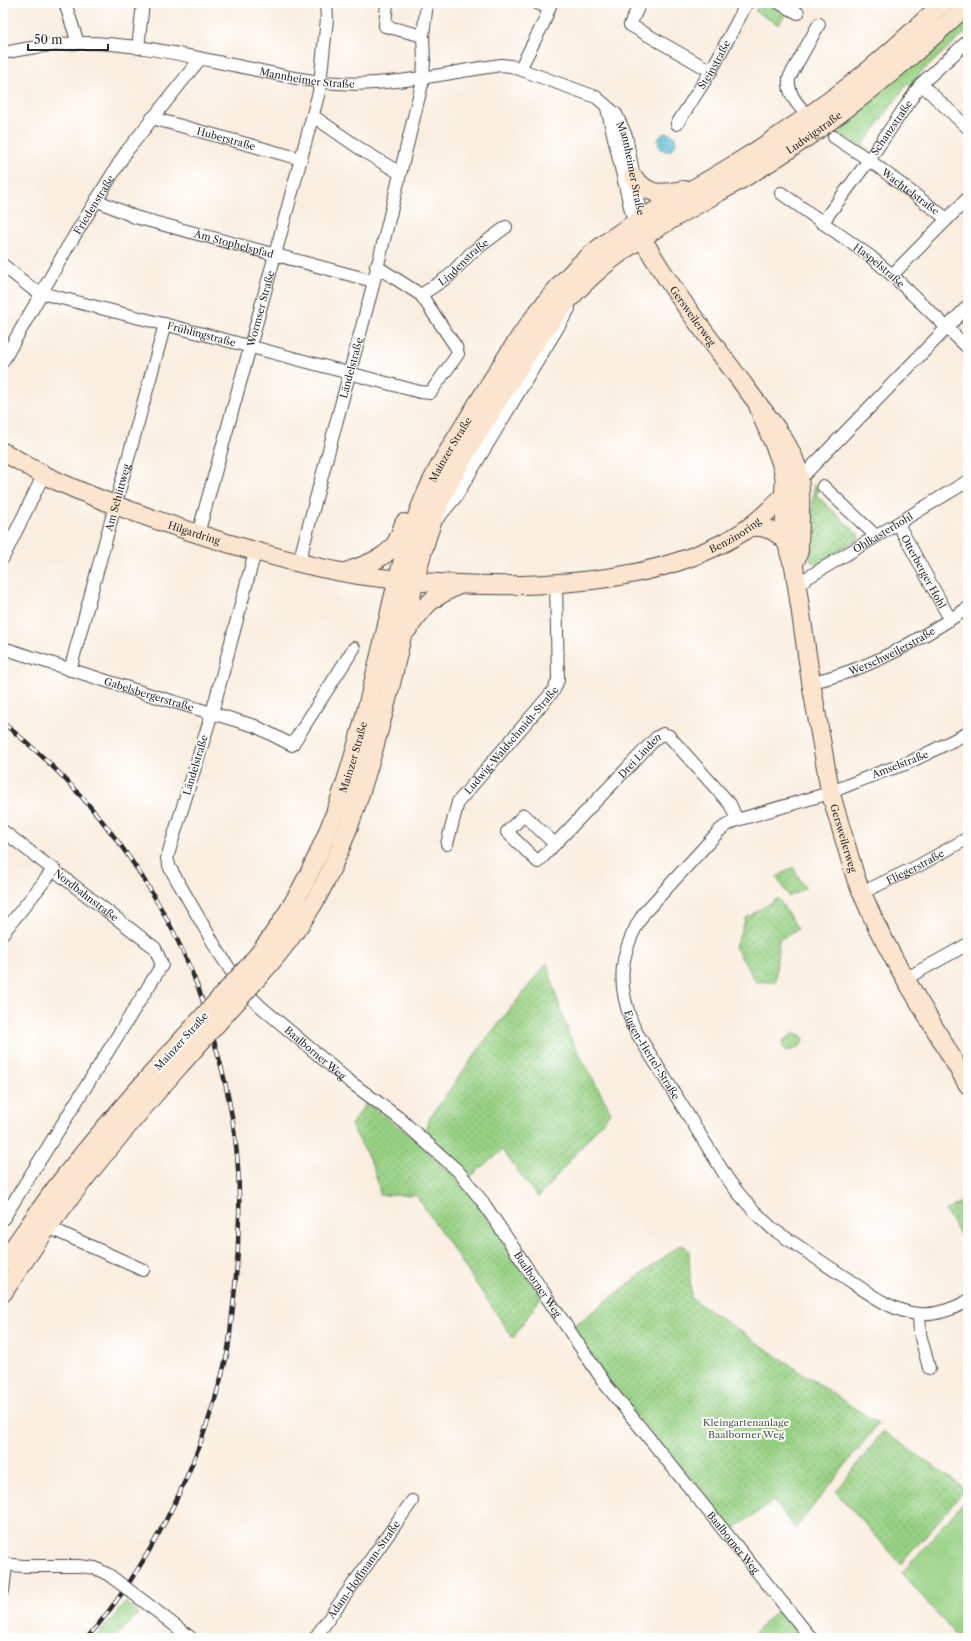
<svg xmlns="http://www.w3.org/2000/svg" width="971" height="1641" viewBox="0 0 971 1641" font-family="'Libre Caslon Text',serif">
  <defs>
    <pattern id="park-dots" width="8" height="8" patternUnits="userSpaceOnUse"><rect width="8" height="8" fill="#98d184"/><path d="M2 2h.1M6 6h.1" fill="none" stroke="#7caa6c" stroke-width="1.8" stroke-linecap="round"/></pattern>
    <pattern id="water-rules" width="6" height="5" patternUnits="userSpaceOnUse"><rect width="6" height="5" fill="#5cc2d9"/><path d="M0 2.5h6" fill="none" stroke="#4c9eb0"/></pattern>
  </defs>
  <rect width="100%" height="100%" fill="#fff"/>
  <filter id="ink" filterUnits="userSpaceOnUse"><feTurbulence type="fractalNoise" baseFrequency=".025" numOctaves="2"/><feDisplacementMap in="SourceGraphic" scale="8" xChannelSelector="R" yChannelSelector="G"/><feConvolveMatrix kernelMatrix="1 2 1 2 8 2 1 2 1" color-interpolation-filters="sRGB"/></filter>
  <filter id="wash" filterUnits="userSpaceOnUse"><feTurbulence type="fractalNoise" baseFrequency=".012" numOctaves="4" result="noise"/><feDisplacementMap in="SourceGraphic" scale="16" xChannelSelector="R" yChannelSelector="G"/><feGaussianBlur stdDeviation="0.9" result="paint"/><feColorMatrix in="noise" values="0 0 0 0 0 0 0 0 0 0 0 0 0 0 0 0 0 1.4 0 .05"/><feComposite in="paint" operator="in"/></filter>
  <g filter="url(#wash)">
    <rect width="100%" height="100%" fill="#f9eedf"/>
    <g fill="#98d184" stroke="#627e58">
      <polygon points="968,12 968,30 919,74 922,78 913,88 907,84 863,145 869,150 865,156 832,132 828,132"/>
      <polygon points="968,1497 968,1638 958,1638 902,1573"/>
      <polygon points="126,1602 138,1614 115,1638 95,1638"/>
      <polygon points="780,1607 804,1638 750,1638"/>
    </g>
    <g fill="url(#park-dots)" stroke="#627e58">
      <polygon points="760,3 767,3 785,14 779,25 755,11"/>
      <polygon points="814,484 819,491 816,495 859,535 858,539 816,564 811,562 809,556"/>
      <polygon points="793,867 805,888 789,897 777,877"/>
      <polygon points="778,898 798,929 779,940 775,982 756,982 735,947 746,918"/>
      <polygon points="547,963 557,999 570,1037 611,1112 538,1198 502,1150 469,1178 424,1137 430,1117 486,1039"/>
      <path d="M793 1034 801 1035 804 1039C802 1047 794 1050 787 1051L783 1048 782 1041Z"/>
      <path d="M366 1103 413 1137 468 1189 542 1296 513 1338 416 1195H380C377 1168 363 1148 351 1125Z"/>
      <polygon points="961,1202 968,1214 968,1232 961,1236 945,1211"/>
      <polygon points="680,1245 686,1247 689,1251 691,1298 878,1424 795,1529 773,1501 730,1532 609,1382 572,1327"/>
      <polygon points="883,1431 966,1489 901,1564 836,1492"/>
    </g>
    <circle fill="url(#water-rules)" stroke="#447682" cx="667" cy="142" r="9"/>
    <g fill="none" stroke-linecap="round" stroke-linejoin="round">
      <polyline stroke="#5cc2d9" stroke-width="3" points="346,1638 350,1638"/>
    </g>
  </g>
  <g filter="url(#ink)">
    <g fill="none" stroke-linecap="round" stroke-linejoin="round">
      <g stroke="#4a4846" stroke-width="14">
        <g id="street">
          <polyline points="65,3 78,43"/>
          <polyline points="387,3 385,26 423,36"/>
          <polyline points="537,3 549,8"/>
          <polyline points="640,3 630,25 711,71"/>
          <polyline points="779,3 798,13"/>
          <polyline points="138,48 143,3"/>
          <path id="s1" d="M3 53C27 48 53 44 78 43 138 42 199 59 257 70 284 76 311 82 338 83 389 87 449 72 501 65L511 66 596 97 616 114 626 136 642 218V225"/>
          <polyline points="520,69 544,22 551,3"/>
          <polyline points="921,84 968,128"/>
          <polyline points="607,108 632,215 639,229"/>
          <polyline points="313,116 365,152 400,173"/>
          <path d="M808 116C798 105 787 94 789 78L819 24"/>
          <path id="s2" d="M152 118 301 159"/>
          <path id="s3" d="M677 124 711 71 747 3"/>
          <path id="s4" d="M834 137 869 160 947 219"/>
          <path id="s5" d="M781 193 871 257 892 275 968 348"/>
          <path id="s6" d="M96 200 135 217 373 281"/>
          <path id="s7" d="M822 223 869 160 921 84 968 41"/>
          <path id="s8" d="M3 265 30 287 41 293 203 334 420 392 430 393 458 354 456 347 421 295 376 266"/>
          <polyline points="892,275 968,198"/>
          <path id="s9" d="M421 295 449 276 471 253 506 227"/>
          <path id="s10" d="M3 361 67 248 126 152 200 59"/>
          <polyline points="799,480 968,306"/>
          <polyline points="823,486 876,536"/>
          <polyline points="438,518 455,498 569,309"/>
          <path id="s11" d="M898 524 950 619"/>
          <path id="s12" d="M198 534 250 347 319 92 327 19 326 3"/>
          <path id="s13" d="M255 552 212 713 170 848 167 859 170 868 218 951 242 988 260 1006 349 1081 399 1118 458 1171 482 1201 606 1385 811 1638"/>
          <polyline points="3,558 44,474"/>
          <path id="s14" d="M299 562 372 289 422 84 424 62 423 36 427 3"/>
          <path id="s15" d="M797 584 968 481"/>
          <path id="s16" d="M3 648 141 692 255 726 292 745 354 648"/>
          <path id="s17" d="M70 670 165 324"/>
          <path id="s18" d="M811 682C868 671 920 639 968 608"/>
          <path id="s19" d="M968 733 908 763 881 772 826 794 737 820 727 825 720 830 644 913C618 954 616 986 635 1030L727 1178C741 1198 756 1214 774 1230 797 1245 820 1261 843 1276 866 1291 890 1311 918 1314 936 1316 953 1309 968 1301"/>
          <path id="s20" d="M3 831 155 948 162 965 3 1219"/>
          <path id="s21" d="M447 844 458 802 554 690 558 680 556 584"/>
          <path id="s22" d="M555 844 524 815 507 832 538 862 555 844 657 737 663 734 669 736 730 804 737 820"/>
          <path id="s23" d="M861 893 918 866 968 838"/>
          <polyline points="3,933 54,869"/>
          <polyline points="905,979 968,944"/>
          <polyline points="48,1227 143,1270"/>
          <polyline points="919,1314 920,1334 929,1368"/>
          <polyline points="3,1564 23,1566 79,1566 95,1568 109,1575"/>
          <polyline points="3,1591 6,1565"/>
          <polyline points="146,1603 191,1638"/>
          <path id="s24" d="M315 1638 412 1501"/>
        </g>
      </g>
      <g stroke="#4a4846" stroke-width="20">
        <g id="secondary">
          <path d="M633 177C651 197 660 194 684 190"/>
          <path id="s25" d="M642 238C672 291 710 339 746 388 764 413 787 437 797 467 803 487 799 529 799 551L796 559"/>
          <path id="s26" d="M758 405C765 429 780 451 784 475 785 482 784 489 784 496 785 520 784 544 794 566L811 682 830 791 856 879 876 925 895 961 968 1085"/>
          <path id="s27" d="M3 452C17 459 30 468 44 475 103 503 165 524 227 543 275 557 324 571 373 577 422 583 472 586 522 585 594 583 672 573 736 536 760 522 779 500 799 480"/>
          <path d="M750 527C766 526 776 530 787 543"/>
          <path d="M346 572C364 565 387 559 397 541 400 535 402 529 404 523"/>
          <path d="M407 630C425 605 430 598 459 585"/>
          <path id="s28" d="M247 968C328 875 356 755 384 638 397 580 410 520 439 467 452 444 467 421 481 398 509 352 538 306 576 268 622 224 679 199 732 166 769 143 805 119 840 93 877 65 910 34 943 3"/>
          <path id="s29" d="M254 982C277 957 298 930 315 901 342 853 359 800 374 748 382 719 390 691 396 662 411 599 422 532 453 475 465 453 479 431 492 410 521 363 549 316 590 278 641 230 707 202 765 165 839 119 905 64 968 4"/>
          <path d="M3 1262C23 1235 41 1207 62 1180 97 1135 135 1093 173 1050"/>
          <path d="M3 1293C55 1211 117 1137 181 1064"/>
        </g>
      </g>
      <use href="#street" stroke="#fff" stroke-width="12"/>
      <use href="#secondary" stroke="#fce5cf" stroke-width="18"/>
      <g stroke="#2b2b2b" stroke-width="4.5">
        <path id="rail" d="M3 723C91 792 159 885 199 990 204 1004 208 1019 212 1034 228 1086 239 1142 239 1196 240 1213 238 1230 238 1247 237 1273 234 1298 231 1324 230 1334 229 1345 227 1355 213 1412 194 1467 167 1518 145 1561 118 1602 87 1638"/>
      </g>
      <use href="#rail" stroke="#fff" stroke-width="3" stroke-dasharray="9" stroke-linecap="butt"/>
      <g stroke="#4a4846" stroke-width="14" stroke-linecap="butt">
        <polyline id="street-bridge" points="109,1575 146,1603"/>
      </g>
      <g stroke="#4a4846" stroke-width="20" stroke-linecap="butt">
        <g id="secondary-bridge">
          <polyline points="173,1050 247,968"/>
          <polyline points="181,1064 254,982"/>
        </g>
      </g>
      <use href="#street-bridge" stroke="#fff" stroke-width="12"/>
      <use href="#secondary-bridge" stroke="#fce5cf" stroke-width="18"/>
    </g>
  </g>
  <g text-anchor="middle" stroke-width="4" stroke-linejoin="round" paint-order="stroke">
    <g font-size="10" fill="#2b2b2b" stroke="#fff">
      <text dy="4" stroke="none"><textPath href="#s3" startOffset="70">Steinstraße</textPath></text>
      <text dy="4" stroke="none"><textPath href="#s1" startOffset="308">Mannheimer Straße</textPath></text>
      <text dy="4" stroke="none"><textPath href="#s7" startOffset="118">Schanzstraße</textPath></text>
      <text dy="4" stroke="none"><textPath href="#s29" startOffset="1059">Ludwigstraße</textPath></text>
      <text dy="4" stroke="none"><textPath href="#s2" startOffset="77">Huberstraße</textPath></text>
      <text dy="4" stroke="none"><textPath href="#s1" startOffset="687">Mannheimer Straße</textPath></text>
      <text dy="4" stroke="none"><textPath href="#s4" startOffset="94">Wachtelstraße</textPath></text>
      <text dy="4" stroke="none"><textPath href="#s10" startOffset="181">Friedenstraße</textPath></text>
      <text dy="4" stroke="none"><textPath href="#s6" startOffset="145">Am Stophelspfad</textPath></text>
      <text dy="4" stroke="none"><textPath href="#s9" startOffset="54">Lindenstraße</textPath></text>
      <text dy="4" stroke="none"><textPath href="#s5" startOffset="122">Haspelstraße</textPath></text>
      <text dy="4" stroke="none"><textPath href="#s12" startOffset="234">Wormser Straße</textPath></text>
      <text dy="4" stroke="none"><textPath href="#s25" startOffset="93">Gersweilerweg</textPath></text>
      <text dy="4" stroke="none"><textPath href="#s8" startOffset="213">Frühlingstraße</textPath></text>
      <text dy="4" stroke="none"><textPath href="#s14" startOffset="201">Ländelstraße</textPath></text>
      <text dy="4" stroke="none"><textPath href="#s28" startOffset="562">Mainzer Straße</textPath></text>
      <text dy="4" stroke="none"><textPath href="#s17" startOffset="179">Am Schlittweg</textPath></text>
      <text dy="4" stroke="none"><textPath href="#s27" startOffset="208">Hilgardring</textPath></text>
      <text dy="4" stroke="none"><textPath href="#s15" startOffset="100">Ohlkasterhohl</textPath></text>
      <text dy="4" stroke="none"><textPath href="#s27" startOffset="763">Benzinoring</textPath></text>
      <text dy="4" stroke="none"><textPath href="#s11" startOffset="54">Otterberger Hohl</textPath></text>
      <text dy="4" stroke="none"><textPath href="#s18" startOffset="87">Werschweilerstraße</textPath></text>
      <text dy="4" stroke="none"><textPath href="#s16" startOffset="153">Gabelsbergerstraße</textPath></text>
      <text dy="4" stroke="none"><textPath href="#s21" startOffset="125">Ludwig-Waldschmidt-Straße</textPath></text>
      <text dy="4" stroke="none"><textPath href="#s28" startOffset="238">Mainzer Straße</textPath></text>
      <text dy="4" stroke="none"><textPath href="#s22" startOffset="257">Drei Linden</textPath></text>
      <text transform="translate(900 764) rotate(-21)" y="4">Amselstraße</text>
      <text transform="translate(195 765) rotate(-73)" y="4">Ländelstraße</text>
      <text dy="4" stroke="none"><textPath href="#s26" startOffset="444">Gersweilerweg</textPath></text>
      <text dy="4" stroke="none"><textPath href="#s23" startOffset="60">Fliegerstraße</textPath></text>
      <text dy="4" stroke="none"><textPath href="#s20" startOffset="105">Nordbahnstraße</textPath></text>
      <text transform="translate(181 1041) rotate(-48)" y="4">Mainzer Straße</text>
      <text dy="4" stroke="none"><textPath href="#s13" startOffset="567">Baalborner Weg</textPath></text>
      <text dy="4" stroke="none"><textPath href="#s19" startOffset="533">Eugen-Hertel-Straße</textPath></text>
      <text dy="4" stroke="none"><textPath href="#s13" startOffset="891">Baalborner Weg</textPath></text>
      <text dy="4" stroke="none"><textPath href="#s13" startOffset="1215">Baalborner Weg</textPath></text>
      <text dy="4" stroke="none"><textPath href="#s24" startOffset="84">Adam-Hoffmann-Straße</textPath></text>
    </g>
    <g font-size="10" fill="#4c5d46" stroke="#fff">
      <text x="746" y="1426">Kleingartenanlage<tspan x="746" dy="12">Baalborner Weg</tspan></text>
    </g>
  </g>
  <rect width="971" height="1641" fill="none" stroke="#fff" stroke-width="16"/>
  <path d="M28 44v6h80v-6" fill="none" stroke="#2b2b2b" stroke-width="2"/>
  <text x="34" y="44" font-size="12" fill="#2b2b2b" stroke="#ffffff" stroke-width="3" paint-order="stroke">50 m</text>
</svg>
